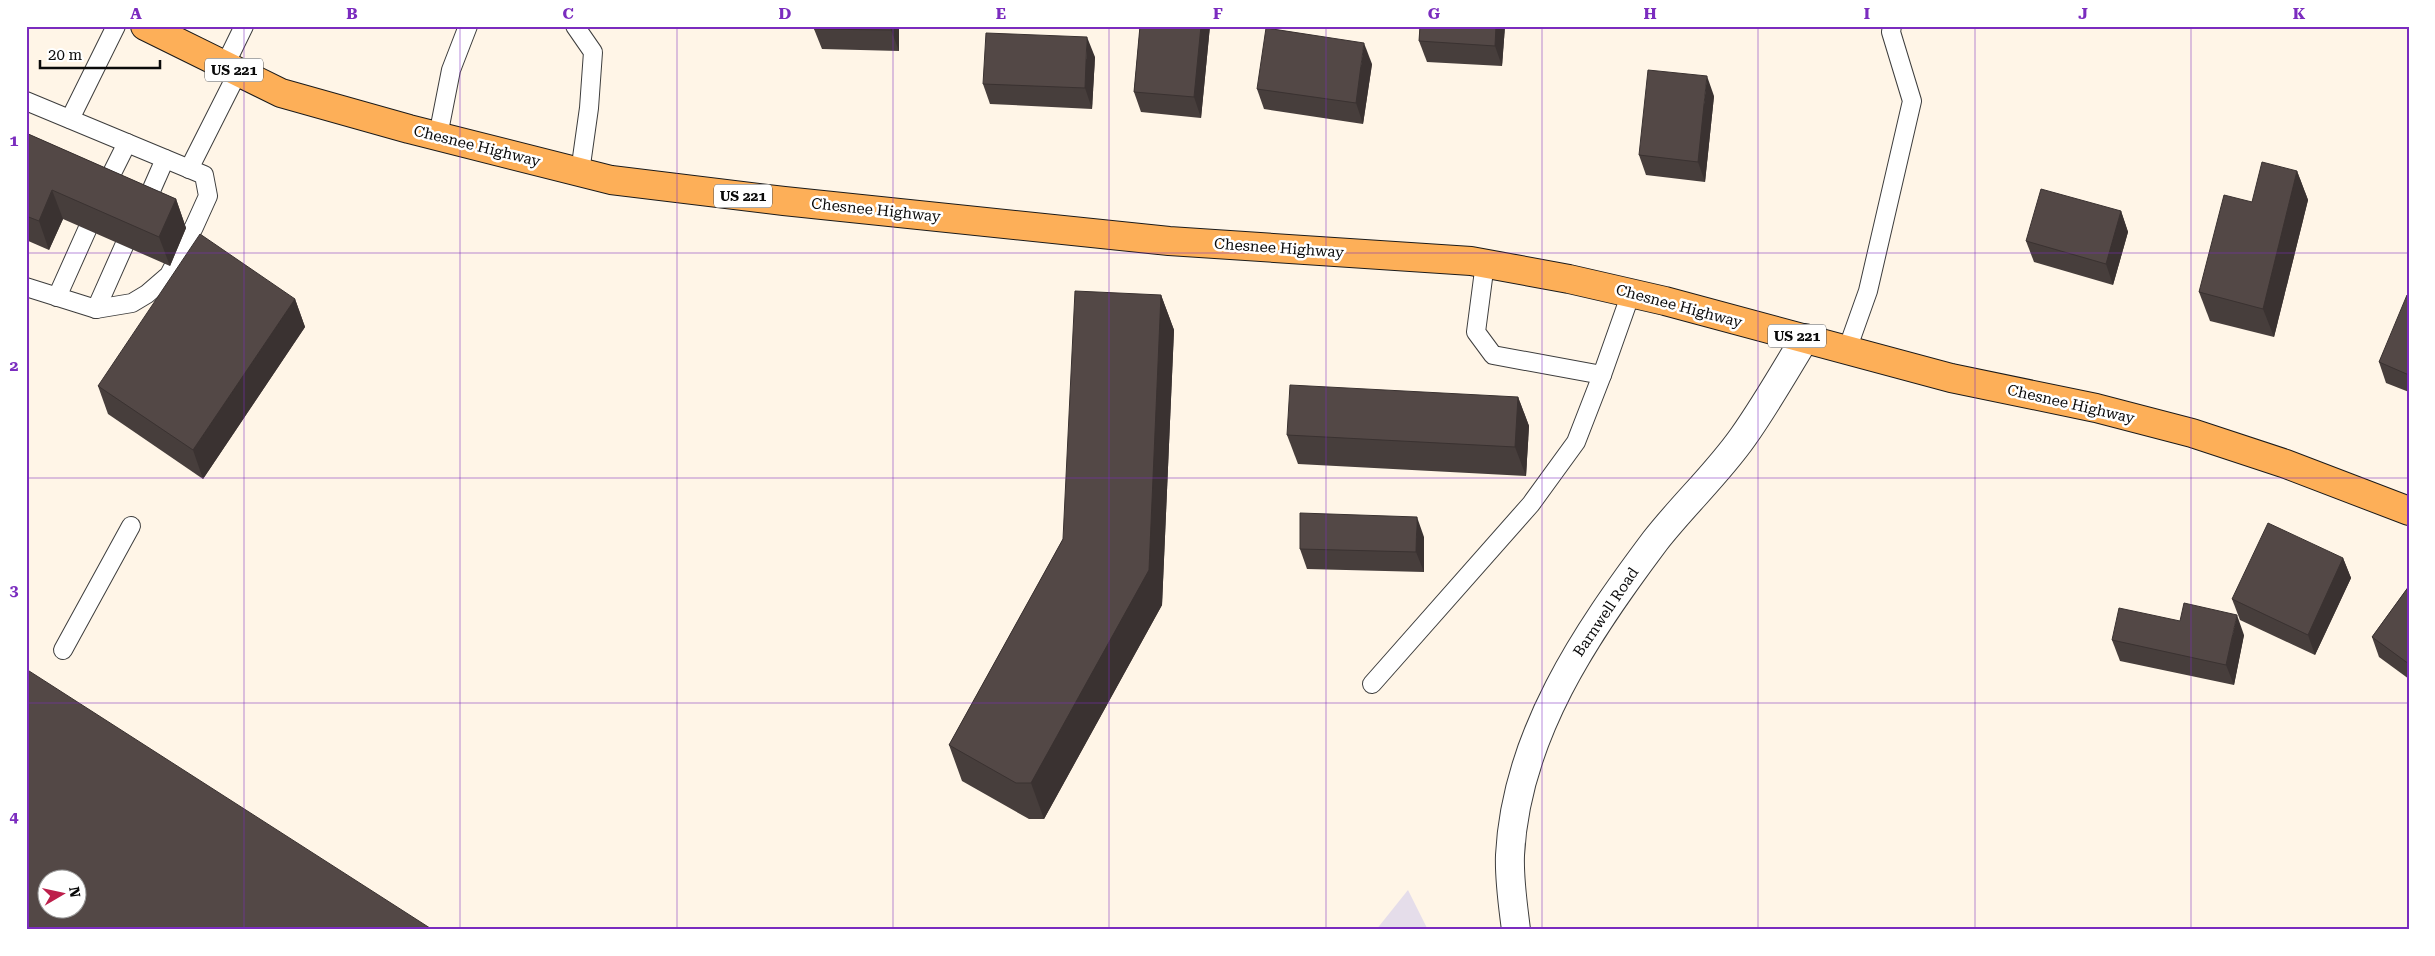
<svg xmlns="http://www.w3.org/2000/svg" width="2435" height="956" viewBox="0 0 2435 956" font-family="'Roboto Serif',serif">
  <rect width="100%" height="100%" fill="#fff5e7"/>
  <polygon fill="#e5ddea" points="1408,890 1428,930 1376,930"/>
  <g fill="none" stroke-linecap="round" stroke-linejoin="round">
    <g stroke="#3d3d3d" stroke-width="20">
      <g id="service">
        <polyline points="575,26 593,52 589,108 580,172"/>
        <polyline points="225,65 244,26"/>
        <polyline points="26,101 204,175 208,196 194,227 169,275 147,294 132,303 96,309 26,287"/>
        <polyline points="70,119 116,26"/>
        <polyline points="438,136 451,70 468,26"/>
        <polyline points="189,169 238,72"/>
        <polyline points="103,191 127,143"/>
        <polyline points="143,209 165,159"/>
        <polyline points="1485,263 1476,332 1493,355 1602,375 1631,293"/>
        <polyline points="57,297 87,230"/>
        <polyline points="96,309 124,246"/>
        <polyline points="1847,350 1868,291 1912,101 1891,32 1892,26"/>
        <polyline points="63,650 131,526"/>
        <polyline points="1372,684 1531,504 1576,442 1602,375"/>
      </g>
    </g>
    <g stroke="#3d3d3d" stroke-width="30">
      <path id="minor" d="M1516 930C1513 905 1509 880 1510 855 1516 736 1586 633 1655 541 1683 505 1717 474 1743 437 1765 406 1785 371 1805 338"/>
    </g>
    <g stroke="#1b1b1b" stroke-width="30">
      <polyline id="primary" points="145,26 281,93 409,129 611,180 784,201 1169,241 1471,261 1569,279 1665,301 1951,378 2096,408 2192,433 2286,464 2409,511"/>
    </g>
    <use href="#service" stroke="#fff" stroke-width="18"/>
    <use href="#minor" stroke="#fff" stroke-width="28"/>
    <use href="#primary" stroke="#fdaf58" stroke-width="28"/>
  </g>
  <g fill="#473e3c">
    <polygon points="814,26 899,26 899,51 822,49 814,29"/>
    <polygon points="1140,26 1210,26 1201,118 1141,112 1134,92"/>
    <polygon points="1420,26 1505,26 1502,66 1427,62 1419,41"/>
    <polygon points="1095,57 1092,109 990,104 983,84"/>
    <polygon points="1372,64 1363,124 1264,109 1257,89"/>
    <polygon points="1714,96 1705,182 1646,175 1639,155"/>
    <polygon points="26,133 176,199 186,228 170,266 63,219 49,250 26,240"/>
    <polygon points="2297,171 2308,200 2274,337 2210,321 2199,292 2252,202"/>
    <polygon points="2121,211 2128,232 2113,285 2034,262 2026,241"/>
    <polygon points="1161,295 1174,330 1162,605 1044,819 1029,819 962,781 949,745 1063,539"/>
    <polygon points="2409,296 2409,392 2386,383 2379,362"/>
    <polygon points="295,299 305,327 203,479 108,414 98,386"/>
    <polygon points="1518,397 1529,426 1526,476 1298,464 1287,435"/>
    <polygon points="1424,537 1424,572 1307,569 1300,549"/>
    <polygon points="2343,558 2351,578 2315,655 2240,620 2232,599"/>
    <polygon points="2409,586 2409,679 2379,657 2372,637"/>
    <polygon points="2244,635 2234,685 2120,661 2112,640"/>
  </g>
  <g fill="#3a3231">
    <polygon points="891,26 899,26 899,51 891,30"/>
    <polygon points="1201,26 1210,26 1201,118 1194,97"/>
    <polygon points="1496,26 1505,26 1502,66 1495,46"/>
    <polygon points="1087,37 1095,57 1092,109 1085,88"/>
    <polygon points="1364,43 1372,64 1363,124 1356,103"/>
    <polygon points="1707,76 1714,96 1705,182 1698,162"/>
    <polygon points="2297,171 2308,200 2274,337 2263,309"/>
    <polygon points="52,190 63,219 49,250 39,221"/>
    <polygon points="176,199 186,228 170,266 159,237"/>
    <polygon points="2121,211 2128,232 2113,285 2106,264"/>
    <polygon points="1161,295 1174,330 1162,605 1044,819 1031,783"/>
    <polygon points="295,299 305,327 203,479 193,450"/>
    <polygon points="1518,397 1529,426 1526,476 1515,447"/>
    <polygon points="1417,517 1424,537 1424,572 1416,552"/>
    <polygon points="2343,558 2351,578 2315,655 2308,635"/>
    <polygon points="2237,615 2244,635 2234,685 2226,665"/>
  </g>
  <g fill="#534846" stroke="#3a3231" fill-rule="evenodd">
    <polygon points="814,26 891,26 891,30 814,29"/>
    <polygon points="1140,26 1201,26 1194,97 1134,92"/>
    <polygon points="1420,26 1496,26 1495,46 1419,41"/>
    <polygon points="1266,28 1364,43 1356,103 1257,89"/>
    <polygon points="986,33 1087,37 1085,88 983,84"/>
    <polygon points="1648,70 1707,76 1698,162 1639,155"/>
    <polygon points="26,133 176,199 159,237 52,190 39,221 26,216"/>
    <polygon points="2262,162 2297,171 2263,309 2199,292 2224,195 2252,202"/>
    <polygon points="2041,189 2121,211 2106,264 2026,241"/>
    <polygon points="200,234 295,299 193,450 98,386"/>
    <polygon points="1075,291 1161,295 1149,570 1031,783 1016,783 949,745 1063,539"/>
    <polygon points="2407,295 2409,296 2409,375 2379,362"/>
    <polygon points="1290,385 1518,397 1515,447 1287,435"/>
    <polygon points="1300,513 1417,517 1416,552 1300,549"/>
    <polygon points="2268,523 2343,558 2308,635 2232,599"/>
    <polygon points="2409,586 2409,664 2372,637"/>
    <polygon points="2184,603 2237,615 2226,665 2112,640 2119,608 2180,621"/>
    <path d="M26 669 433 930H26ZM48 878H78V908H48Z"/>
  </g>
  <path fill="none" stroke="#7b2cbf" stroke-width="1" stroke-opacity="0.55" d="M244 26V930M460 26V930M677 26V930M893 26V930M1109 26V930M1326 26V930M1542 26V930M1758 26V930M1975 26V930M2191 26V930M26 253H2409M26 478H2409M26 703H2409"/>
  <g text-anchor="middle" stroke-width="5" stroke-linejoin="round" paint-order="stroke">
    <g fill="#fff" stroke="#545454" stroke-width="1">
      <rect x="205" y="58.5" width="58" height="23" rx="4"/>
      <rect x="714" y="184.5" width="58" height="23" rx="4"/>
      <rect x="1768" y="324.5" width="58" height="23" rx="4"/>
    </g>
    <g font-size="14" font-weight="bold" fill="#0a0a0a">
      <text x="234" y="75">US 221</text>
      <text x="743" y="201">US 221</text>
      <text x="1797" y="341">US 221</text>
    </g>
    <g font-size="15" fill="#0a0a0a" stroke="#fff">
      <text transform="translate(477 146) rotate(14)" y="5">Chesnee Highway</text>
      <text transform="translate(876 210) rotate(6)" y="5">Chesnee Highway</text>
      <text transform="translate(1279 248) rotate(4)" y="5">Chesnee Highway</text>
      <text transform="translate(1679 306) rotate(15)" y="5">Chesnee Highway</text>
      <text transform="translate(2071 404) rotate(13)" y="5">Chesnee Highway</text>
      <text transform="translate(1606 612) rotate(-56)" y="5">Barnwell Road</text>
    </g>
  </g>
  <rect width="2435" height="956" fill="none" stroke="#ffffff" stroke-width="55"/>
  <g transform="translate(62 894) rotate(81)"><circle r="24" fill="#ffffff" stroke="#9d9d9d"/>
  <path d="M0-4L9 19L0 12L-9 19Z" fill="#bd1f4b"/>
  <text y="-8" font-size="14" font-weight="bold" text-anchor="middle" fill="#0a0a0a">N</text>
  </g>
  <path d="M40 60v8h120v-8" fill="none" stroke="#0a0a0a" stroke-width="2.5"/>
  <text x="48" y="60" font-size="15" fill="#0a0a0a" stroke="#ffffff" stroke-width="4" paint-order="stroke">20 m</text>
  <rect x="28" y="28" width="2380" height="900" fill="none" stroke="#7b2cbf" stroke-width="2"/>
  <g font-size="16" text-anchor="middle" font-weight="bold" fill="#7b2cbf">
    <text x="136" y="19">A</text>
    <text x="352" y="19">B</text>
    <text x="568" y="19">C</text>
    <text x="785" y="19">D</text>
    <text x="1001" y="19">E</text>
    <text x="1218" y="19">F</text>
    <text x="1434" y="19">G</text>
    <text x="1650" y="19">H</text>
    <text x="1867" y="19">I</text>
    <text x="2083" y="19">J</text>
    <text x="2299" y="19">K</text>
    <text x="14" y="146">1</text>
    <text x="14" y="371">2</text>
    <text x="14" y="596">3</text>
    <text x="14" y="822">4</text>
  </g>
</svg>
